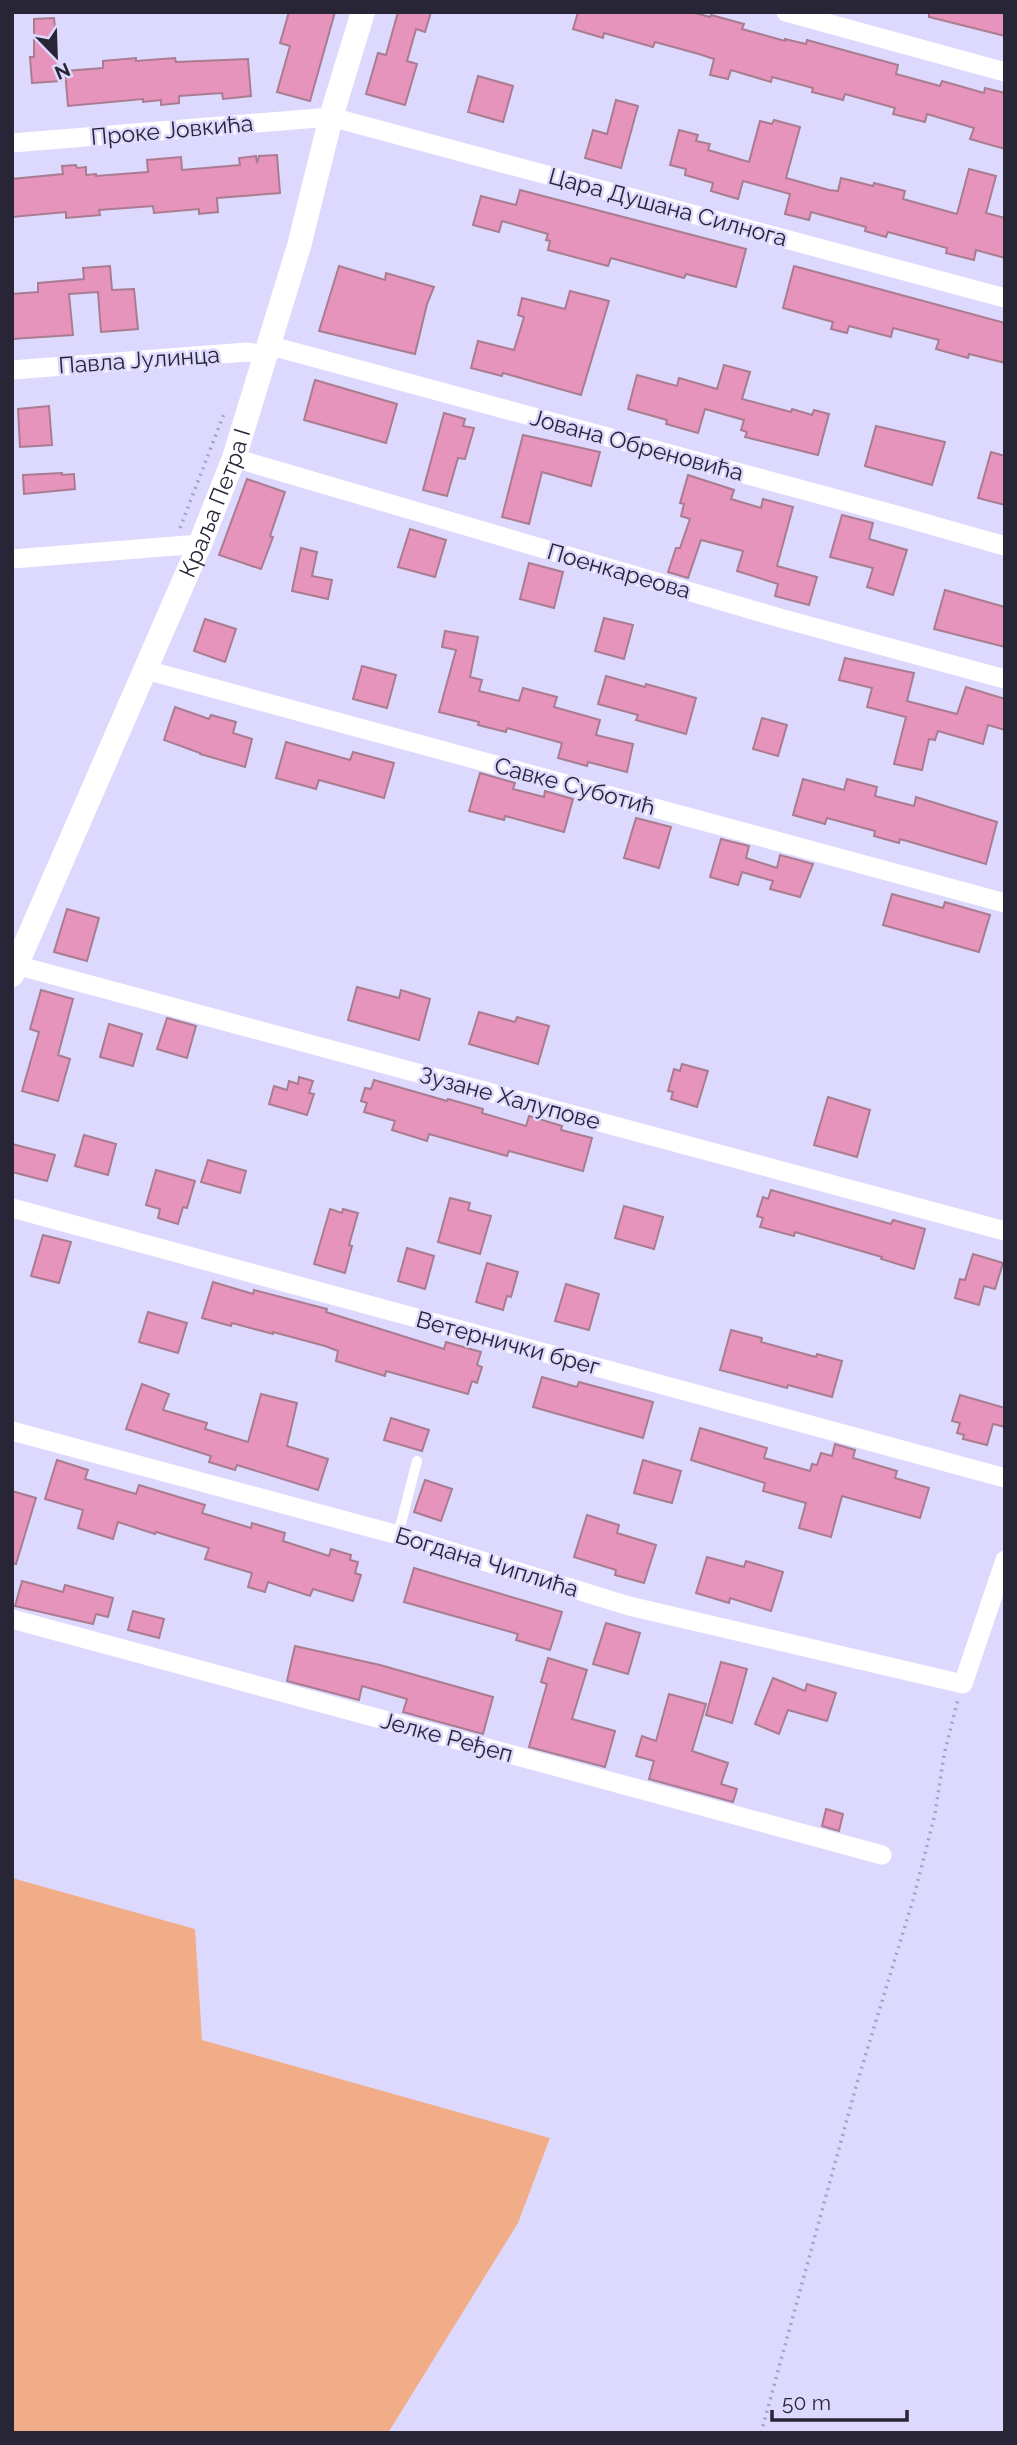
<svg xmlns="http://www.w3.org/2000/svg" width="1017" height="2445" viewBox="0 0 1017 2445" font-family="Raleway,sans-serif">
  <rect width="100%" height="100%" fill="#ddd9fe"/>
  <polygon fill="#f1ad87" points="12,1878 195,1929 202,2040 550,2138 518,2223 388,2433 12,2433"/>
  <g fill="#e694bb" stroke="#a97c90" stroke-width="2">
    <polygon points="289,12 335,12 310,101 277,92 290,46 280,43"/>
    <polygon points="398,12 431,12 425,32 416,29 407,61 417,64 405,105 366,94 378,53 386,55"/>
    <polygon points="578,12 691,12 710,17 711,15 744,24 742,29 785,41 785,39 806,44 807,40 898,65 896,74 940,86 942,81 984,93 985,88 1005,93 1005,149 970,139 974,128 927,114 925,122 893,114 895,108 845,94 843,100 812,92 813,88 772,77 771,82 731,70 728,79 710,75 714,59 699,54 655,42 653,47 604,33 603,38 573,29"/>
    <polygon points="929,12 1005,12 1005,36 929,17"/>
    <polygon points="54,18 61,81 32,83 30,57 34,57 34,19"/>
    <polygon points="136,58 136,61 175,58 176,62 248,59 251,96 223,99 222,93 179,96 179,103 161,105 161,100 143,102 143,99 68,106 65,71 103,68 103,61"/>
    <polygon points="478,76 513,86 503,122 468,112"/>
    <polygon points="616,100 638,106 621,168 585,158 593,130 607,134"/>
    <polygon points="774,120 800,127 786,178 829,190 838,191 841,178 873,186 874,183 905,191 903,199 957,214 969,169 996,176 986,213 1005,218 1005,258 976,250 974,260 946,253 947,248 888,232 886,237 865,231 866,227 811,212 809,220 785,214 790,194 743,181 738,199 711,191 713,183 685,175 686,169 670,165 679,130 698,135 696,141 710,144 708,150 749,162 760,121 772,124"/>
    <polygon points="277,155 280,193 217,198 218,212 199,214 199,209 154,213 153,206 99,210 100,215 66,218 66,212 12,217 12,179 63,174 62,166 76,165 77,168 86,167 86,175 96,174 96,176 148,172 147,160 181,157 182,170 240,165 239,158 256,156 257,163 259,156"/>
    <polygon points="520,190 746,249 736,287 686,274 684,278 611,258 608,266 548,250 550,241 546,240 548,234 502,221 499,232 473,225 481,196 516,205"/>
    <polygon points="110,266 112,290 134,289 138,329 101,332 98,292 69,294 73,335 12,339 12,294 38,292 38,283 84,279 83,268"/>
    <polygon points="339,266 385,280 386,273 434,287 427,304 415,354 319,331"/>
    <polygon points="794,266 1005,323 1005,363 969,354 968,358 936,349 939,340 893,328 891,337 849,326 847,333 831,329 833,322 783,308"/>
    <polygon points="570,291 609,301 581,395 503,373 502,376 471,368 478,341 514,350 524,317 518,315 522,298 565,309"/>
    <polygon points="724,365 750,372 742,399 791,412 792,409 812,415 814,410 829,414 818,455 745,437 747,432 741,430 744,420 705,409 698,433 666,424 667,420 628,409 637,375 677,386 679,378 717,389"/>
    <polygon points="315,380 397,404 386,443 304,420"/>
    <polygon points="49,406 52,445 20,447 18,409"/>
    <polygon points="444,413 465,419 463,426 474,428 465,459 458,458 447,496 423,490"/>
    <polygon points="876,426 945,442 932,485 865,466"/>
    <polygon points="523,435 600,452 591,486 542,472 529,524 502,517"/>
    <polygon points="991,452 1005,456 1005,505 978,498"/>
    <polygon points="62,473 62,475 74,474 75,489 24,494 23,475"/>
    <polygon points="688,475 734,490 731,499 761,508 763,499 793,507 777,566 817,577 809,605 775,596 778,584 737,571 743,551 701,540 688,578 668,572 676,548 680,548 690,519 681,516 684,504 680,503"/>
    <polygon points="247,479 285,492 270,536 273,537 261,569 219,555"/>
    <polygon points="842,515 873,523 869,539 907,550 893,595 867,587 873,568 830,557"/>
    <polygon points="410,529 446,540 435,577 398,567"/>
    <polygon points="301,548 317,552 312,576 332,580 328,599 292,591"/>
    <polygon points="529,563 563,572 554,608 520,599"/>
    <polygon points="945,590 1005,607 1005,647 934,629"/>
    <polygon points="604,618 633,625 624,659 595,651"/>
    <polygon points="205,619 236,629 225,662 194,651"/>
    <polygon points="445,631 478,637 470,677 482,680 479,691 519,701 523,688 557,697 554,707 600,720 596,735 633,744 627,772 588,762 587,766 558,758 562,743 507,728 506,732 478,725 479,722 439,712 456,650 442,647"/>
    <polygon points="845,658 914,673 907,701 957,714 966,687 1005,699 1005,730 988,725 983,744 938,731 935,740 929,739 922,770 894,764 906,717 867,707 872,688 839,680"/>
    <polygon points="362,666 396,675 387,708 353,699"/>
    <polygon points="606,676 645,687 646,684 696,698 686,734 636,720 638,715 598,704"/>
    <polygon points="175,707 209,719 211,715 236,722 233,733 252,739 245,767 200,754 200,753 164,740"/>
    <polygon points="762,718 787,725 778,756 753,749"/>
    <polygon points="286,742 350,760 353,752 394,763 384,798 319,780 316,789 276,778"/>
    <polygon points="480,773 515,783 513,789 544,797 545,791 573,799 564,832 505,816 504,820 469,811"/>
    <polygon points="803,779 844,790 847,779 877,787 875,796 914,806 916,797 997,822 986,864 900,839 899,843 874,836 875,831 827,818 825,824 793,815"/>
    <polygon points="636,818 671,827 659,868 624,858"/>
    <polygon points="721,839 749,846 746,858 777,868 780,855 813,864 800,897 770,889 773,881 742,872 738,885 710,877"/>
    <polygon points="892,894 943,908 945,902 990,915 979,952 883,925"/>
    <polygon points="67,909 99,918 87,961 54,952"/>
    <polygon points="357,987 399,998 401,990 430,999 419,1040 348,1020"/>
    <polygon points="41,990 73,999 58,1055 70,1059 58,1101 22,1091 39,1032 30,1029"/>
    <polygon points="479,1012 515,1022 517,1017 549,1026 538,1064 469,1044"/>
    <polygon points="167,1018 196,1026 187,1058 157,1049"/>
    <polygon points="109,1024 142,1034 133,1066 100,1057"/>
    <polygon points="682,1064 708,1071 697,1107 671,1099 673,1092 668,1091 674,1069 680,1071"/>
    <polygon points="299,1077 313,1081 309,1093 314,1094 307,1115 269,1104 274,1086 287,1090 289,1081 298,1084"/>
    <polygon points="374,1080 447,1101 448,1099 483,1109 482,1113 526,1126 529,1116 562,1126 561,1130 592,1138 583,1171 509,1151 507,1156 429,1134 427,1141 392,1130 395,1121 364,1112 367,1103 361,1101 365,1088 371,1089"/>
    <polygon points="828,1097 870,1110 857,1157 814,1145"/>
    <polygon points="84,1135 116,1144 108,1175 75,1166"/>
    <polygon points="12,1144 55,1155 47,1181 12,1172"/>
    <polygon points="208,1160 246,1171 240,1193 201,1182"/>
    <polygon points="156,1170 195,1181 187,1208 183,1207 178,1224 158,1218 160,1209 146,1205"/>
    <polygon points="771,1190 891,1224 893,1220 925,1229 914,1269 881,1259 882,1257 795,1232 794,1236 760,1227 763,1218 757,1216 763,1197 768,1199"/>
    <polygon points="450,1198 470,1203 468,1210 491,1216 480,1254 438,1242"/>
    <polygon points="624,1206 663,1217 654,1249 615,1238"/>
    <polygon points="330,1209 342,1213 343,1209 358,1213 349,1245 352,1246 345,1273 314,1264"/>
    <polygon points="43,1235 71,1242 59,1283 31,1276"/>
    <polygon points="407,1248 434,1256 425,1289 398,1281"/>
    <polygon points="973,1254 1003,1263 995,1289 984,1286 979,1305 955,1298 960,1279 965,1280"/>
    <polygon points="487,1263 518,1272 511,1297 507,1296 503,1310 476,1302"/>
    <polygon points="213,1282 253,1294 254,1290 327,1309 326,1312 444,1349 446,1342 481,1352 477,1365 482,1367 477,1383 472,1381 468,1394 386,1371 385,1376 336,1361 338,1351 325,1346 273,1332 273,1334 232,1323 231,1326 202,1318"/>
    <polygon points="566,1284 599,1294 589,1330 555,1321"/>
    <polygon points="148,1312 187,1323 178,1353 139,1342"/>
    <polygon points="731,1330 762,1338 761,1342 816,1357 817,1354 842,1361 832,1397 788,1385 787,1388 720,1370"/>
    <polygon points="542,1377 577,1387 579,1382 653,1402 643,1438 533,1407"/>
    <polygon points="142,1384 169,1394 163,1410 207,1423 205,1429 248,1442 261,1394 297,1403 287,1446 328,1459 318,1490 237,1465 235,1470 209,1462 211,1456 126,1429"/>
    <polygon points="960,1395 1005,1408 1005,1427 993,1424 987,1445 963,1439 964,1435 957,1433 960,1423 952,1421"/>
    <polygon points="391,1418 429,1430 422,1451 384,1440"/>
    <polygon points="700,1428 767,1448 764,1458 810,1471 812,1464 817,1465 821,1453 832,1456 835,1444 855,1450 853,1458 897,1471 895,1478 929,1488 920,1518 842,1496 831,1537 799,1528 806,1503 763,1491 765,1483 691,1460"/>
    <polygon points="57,1460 88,1470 85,1479 136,1494 139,1485 205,1505 202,1513 251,1528 252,1523 285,1533 283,1541 329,1556 331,1549 351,1555 350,1560 358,1562 355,1573 361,1575 353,1601 313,1589 310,1596 268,1582 265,1592 248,1587 252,1573 205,1559 209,1548 156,1532 155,1534 118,1522 113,1539 78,1528 83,1510 45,1499"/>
    <polygon points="643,1460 681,1471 672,1503 634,1493"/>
    <polygon points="425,1480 452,1489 441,1521 414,1512"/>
    <polygon points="12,1491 36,1498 16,1564 12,1563"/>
    <polygon points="587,1515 619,1525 617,1533 656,1545 644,1583 615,1575 616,1570 574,1557"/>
    <polygon points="707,1557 744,1567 746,1561 783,1572 771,1611 730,1598 729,1603 696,1593"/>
    <polygon points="414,1568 562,1612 550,1650 516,1640 518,1634 404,1602"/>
    <polygon points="22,1581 63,1592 65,1585 113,1598 108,1617 96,1614 93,1624 15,1606"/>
    <polygon points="133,1611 164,1619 159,1638 128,1630"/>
    <polygon points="606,1623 640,1633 628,1674 593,1664"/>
    <polygon points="295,1646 380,1665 493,1697 483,1734 403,1712 407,1699 362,1686 359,1700 287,1681"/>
    <polygon points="548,1658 587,1670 572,1719 615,1731 605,1767 529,1747 547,1684 541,1682"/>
    <polygon points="721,1662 747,1669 732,1723 706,1715"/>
    <polygon points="773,1678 805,1691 807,1684 836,1693 827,1721 788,1710 779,1734 755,1724"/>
    <polygon points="669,1694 706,1704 692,1751 728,1763 721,1784 737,1789 733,1802 649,1779 654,1761 636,1756 642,1736 656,1741"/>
    <polygon points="826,1809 843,1814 839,1831 822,1826"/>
  </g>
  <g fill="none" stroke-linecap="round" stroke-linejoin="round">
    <g stroke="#a6a2c1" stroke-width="3.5" stroke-dasharray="2 5" stroke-linecap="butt">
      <polyline points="180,528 225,411"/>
      <polyline points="761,2433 857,2083 913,1900 935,1814 944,1755 958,1699"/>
    </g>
    <polyline stroke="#fff" stroke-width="10" points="398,1535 417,1461"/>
    <g stroke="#fff" stroke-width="19">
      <polyline points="786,12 1005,72"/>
      <polyline points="12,143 331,117 1005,298"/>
      <polyline points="268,345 903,517 1005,546"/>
      <polyline points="12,370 247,352 265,355"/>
      <polyline points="234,458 780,618 1005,679"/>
      <polyline points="12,559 200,544"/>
      <polyline points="146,670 1005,903"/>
      <polyline points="16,965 1005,1231"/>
      <polyline points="12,1208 1005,1478"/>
      <polyline points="12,1431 398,1535 629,1606 963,1684 1005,1560"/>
      <polyline points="12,1619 882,1855"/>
    </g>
    <path stroke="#fff" stroke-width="24" id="s1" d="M12 975 200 544 234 458 299 246 331 117 363 12"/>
  </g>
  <g text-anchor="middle" stroke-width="5" stroke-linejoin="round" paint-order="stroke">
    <g font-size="23" fill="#272536" stroke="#ddd9fe">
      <text transform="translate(172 130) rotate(-5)" y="8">Проке Јовкића</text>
      <text transform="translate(668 207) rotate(15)" y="8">Цара Душана Силнога</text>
      <text transform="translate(139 360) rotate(-4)" y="8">Павла Јулинца</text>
      <text transform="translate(637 445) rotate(15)" y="8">Јована Обреновића</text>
      <text dy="8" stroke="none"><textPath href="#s1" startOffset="514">Краља Петра I</textPath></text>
      <text transform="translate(619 571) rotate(16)" y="8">Поенкареова</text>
      <text transform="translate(575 786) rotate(15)" y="8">Савке Суботић</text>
      <text transform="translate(510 1098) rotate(15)" y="8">Зузане Халупове</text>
      <text transform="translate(508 1343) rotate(15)" y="8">Ветернички брег</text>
      <text transform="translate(487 1562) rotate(17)" y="8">Богдана Чиплића</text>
      <text transform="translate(447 1737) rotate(15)" y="8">Јелке Ређеп</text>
    </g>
  </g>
  <rect width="1017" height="2445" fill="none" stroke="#272536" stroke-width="28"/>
  <g transform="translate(56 56) rotate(157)" stroke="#ddd9fe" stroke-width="5" paint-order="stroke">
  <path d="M0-5L12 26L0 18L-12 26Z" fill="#272536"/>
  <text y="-10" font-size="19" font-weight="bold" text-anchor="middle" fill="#272536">N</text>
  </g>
  <path d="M772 2410v10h135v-10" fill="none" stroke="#272536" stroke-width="3.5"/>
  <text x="782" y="2410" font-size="21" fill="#272536" stroke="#ddd9fe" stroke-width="5" paint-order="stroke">50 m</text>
</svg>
